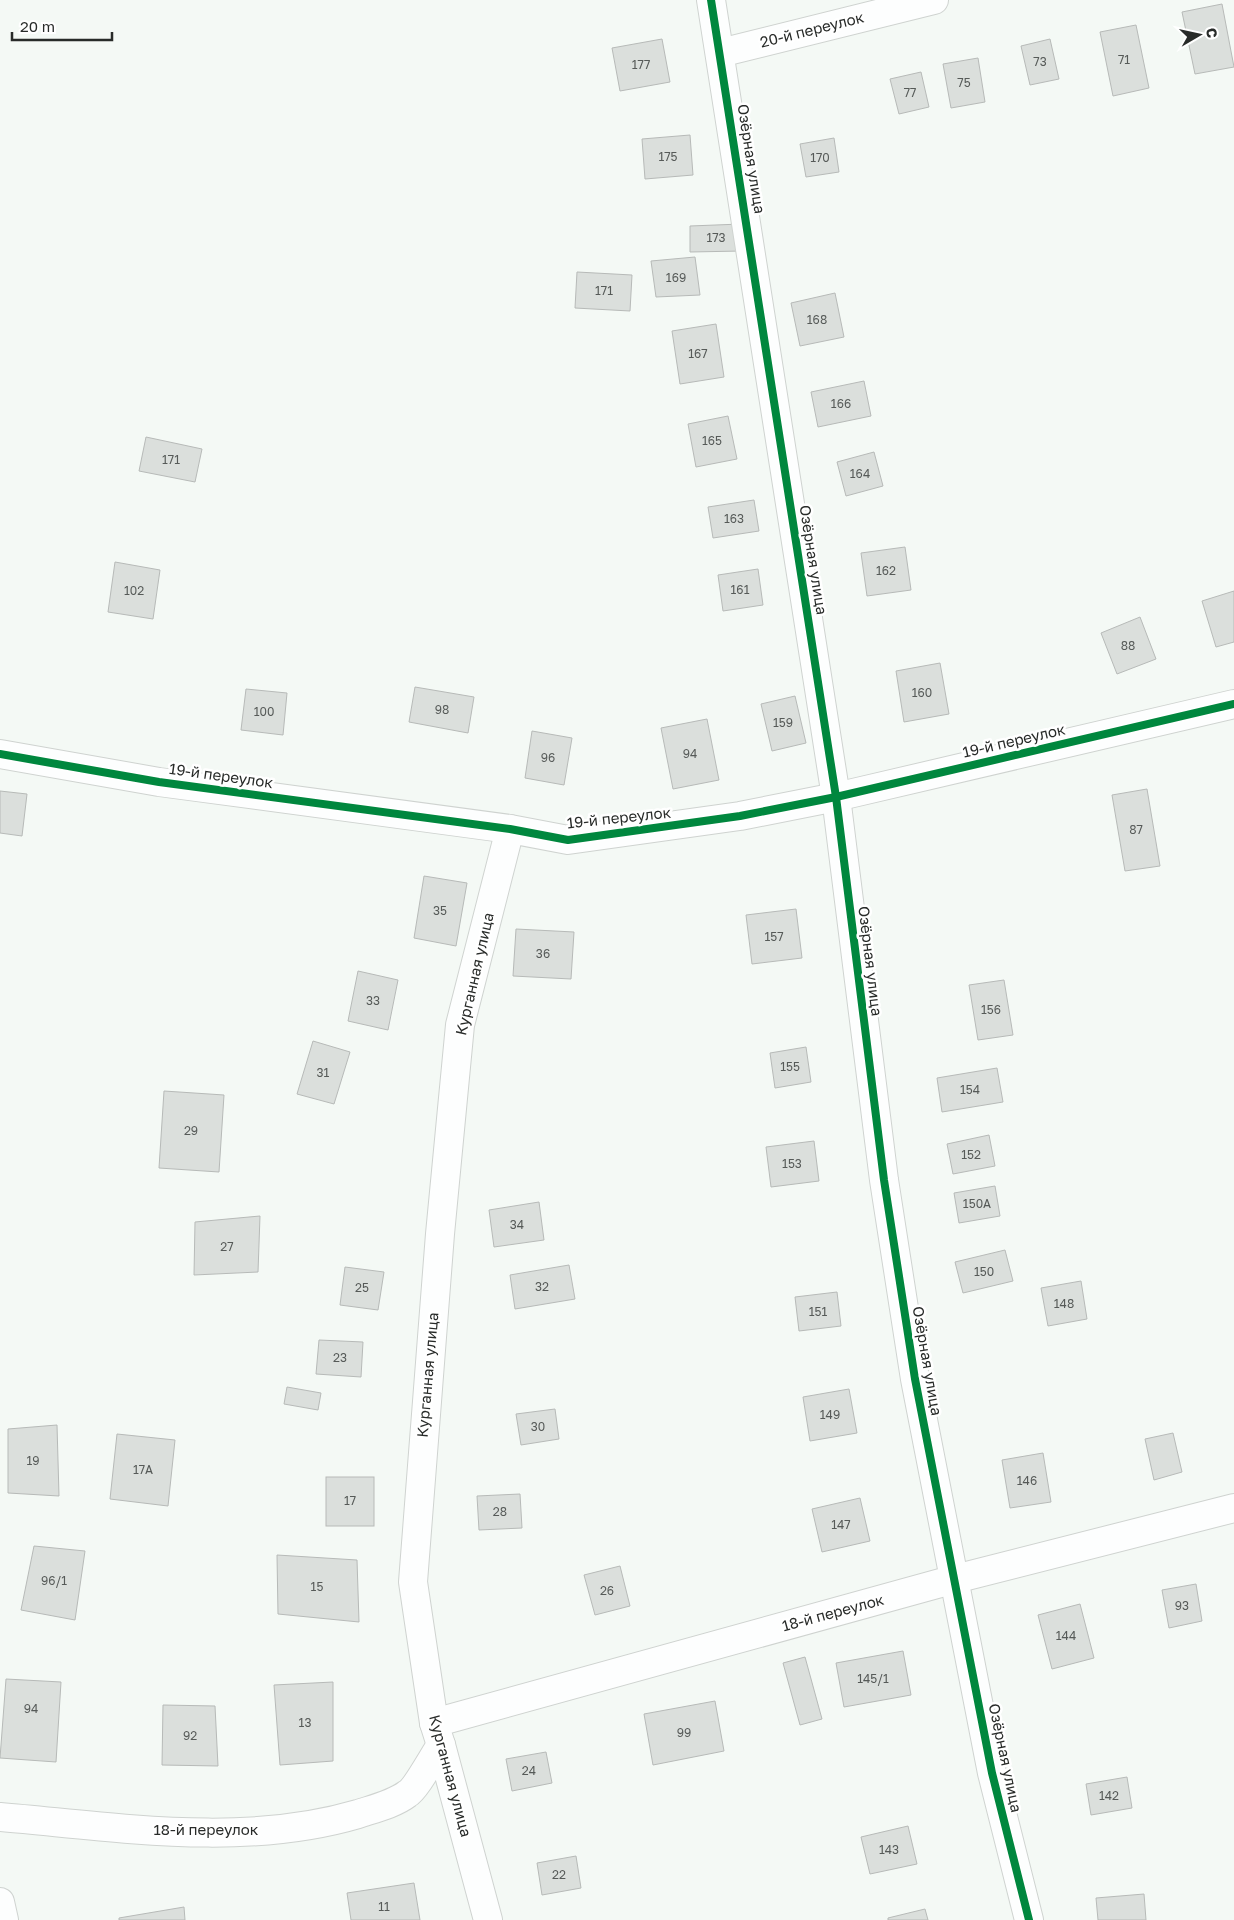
<svg xmlns="http://www.w3.org/2000/svg" width="1234" height="1920" viewBox="0 0 1234 1920" font-family="'Golos Text',sans-serif">
  <rect width="100%" height="100%" fill="#f4f9f5"/>
  <g fill="#dbdfdc" stroke="#b7bab8">
    <polygon points="1222,4 1234,67 1195,74 1182,12"/>
    <polygon points="1136,25 1149,88 1113,96 1100,32"/>
    <polygon points="662,39 670,82 620,91 612,48"/>
    <polygon points="1050,39 1059,79 1030,85 1021,46"/>
    <polygon points="978,58 985,102 951,108 943,64"/>
    <polygon points="921,72 929,107 899,114 890,79"/>
    <polygon points="690,135 693,175 645,179 642,139"/>
    <polygon points="834,138 839,172 806,177 800,144"/>
    <polygon points="741,224 742,251 690,252 690,226"/>
    <polygon points="695,257 700,295 656,297 651,261"/>
    <polygon points="577,272 632,275 630,311 575,308"/>
    <polygon points="835,293 844,337 800,346 791,303"/>
    <polygon points="716,324 724,377 680,384 672,331"/>
    <polygon points="864,381 871,416 818,427 811,392"/>
    <polygon points="728,416 737,459 696,467 688,424"/>
    <polygon points="146,437 202,449 195,482 139,471"/>
    <polygon points="874,452 883,486 846,496 837,462"/>
    <polygon points="754,500 759,531 713,538 708,507"/>
    <polygon points="905,547 911,590 867,596 861,553"/>
    <polygon points="115,562 160,570 153,619 108,612"/>
    <polygon points="758,569 763,605 723,611 718,575"/>
    <polygon points="1234,591 1234,642 1216,647 1202,601"/>
    <polygon points="1140,617 1156,659 1117,674 1101,633"/>
    <polygon points="940,663 949,714 904,722 896,671"/>
    <polygon points="415,687 474,697 468,733 409,722"/>
    <polygon points="246,689 287,693 283,735 241,730"/>
    <polygon points="795,696 806,743 772,751 761,704"/>
    <polygon points="707,719 719,780 673,789 661,728"/>
    <polygon points="532,731 572,738 564,785 525,778"/>
    <polygon points="1147,789 1160,866 1125,871 1112,795"/>
    <polygon points="0,791 27,794 22,836 0,833"/>
    <polygon points="424,876 467,883 456,946 414,938"/>
    <polygon points="796,909 802,958 752,964 746,915"/>
    <polygon points="516,929 574,932 571,979 513,976"/>
    <polygon points="358,971 398,980 388,1030 348,1021"/>
    <polygon points="1004,980 1013,1035 978,1040 969,985"/>
    <polygon points="313,1041 350,1052 334,1104 297,1094"/>
    <polygon points="806,1047 811,1082 775,1088 770,1053"/>
    <polygon points="997,1068 1003,1102 942,1112 937,1078"/>
    <polygon points="164,1091 224,1095 219,1172 159,1168"/>
    <polygon points="989,1135 995,1166 953,1174 947,1144"/>
    <polygon points="814,1141 819,1181 771,1187 766,1147"/>
    <polygon points="995,1186 1000,1216 959,1223 954,1193"/>
    <polygon points="539,1202 544,1240 494,1247 489,1210"/>
    <polygon points="260,1216 258,1272 194,1275 195,1222"/>
    <polygon points="1005,1250 1013,1281 963,1293 955,1262"/>
    <polygon points="569,1265 575,1299 515,1309 510,1275"/>
    <polygon points="345,1267 384,1272 378,1310 340,1305"/>
    <polygon points="1081,1281 1087,1319 1048,1326 1041,1288"/>
    <polygon points="837,1292 841,1326 799,1331 795,1297"/>
    <polygon points="319,1340 363,1342 361,1377 316,1374"/>
    <polygon points="287,1387 321,1393 318,1410 284,1404"/>
    <polygon points="849,1389 857,1433 810,1441 803,1397"/>
    <polygon points="555,1409 559,1439 521,1445 516,1414"/>
    <polygon points="57,1425 59,1496 8,1493 8,1429"/>
    <polygon points="1173,1433 1182,1472 1154,1480 1145,1439"/>
    <polygon points="117,1434 175,1440 168,1506 110,1499"/>
    <polygon points="1043,1453 1051,1502 1010,1508 1002,1460"/>
    <rect x="326" y="1477" width="48" height="49"/>
    <polygon points="520,1494 522,1528 479,1530 477,1496"/>
    <polygon points="860,1498 870,1541 822,1552 812,1509"/>
    <polygon points="34,1546 85,1551 75,1620 21,1610"/>
    <polygon points="277,1555 357,1560 359,1622 278,1614"/>
    <polygon points="620,1566 630,1606 595,1615 584,1575"/>
    <polygon points="1196,1584 1202,1621 1169,1628 1162,1590"/>
    <polygon points="1080,1604 1094,1658 1052,1669 1038,1615"/>
    <polygon points="903,1651 911,1695 844,1707 836,1663"/>
    <polygon points="805,1657 822,1719 800,1725 783,1663"/>
    <polygon points="6,1679 61,1682 56,1762 0,1758"/>
    <polygon points="333,1682 333,1761 280,1765 274,1685"/>
    <polygon points="715,1701 724,1751 653,1765 644,1714"/>
    <polygon points="163,1705 215,1706 218,1766 162,1765"/>
    <polygon points="546,1752 552,1783 512,1791 506,1759"/>
    <polygon points="1127,1777 1132,1808 1091,1815 1086,1784"/>
    <polygon points="908,1826 917,1864 870,1874 861,1837"/>
    <polygon points="576,1856 581,1888 542,1895 537,1863"/>
    <polygon points="414,1883 420,1920 351,1920 347,1893"/>
    <polygon points="1144,1894 1146,1920 1098,1920 1096,1898"/>
    <polygon points="184,1907 185,1920 119,1920 119,1918"/>
    <polygon points="925,1909 928,1920 888,1920 888,1918"/>
  </g>
  <g fill="none" stroke-linecap="round" stroke-linejoin="round">
    <g stroke="#cfd3d0" stroke-width="30">
      <g id="minor">
        <polyline points="711,0 836,797 884,1180 915,1379 992,1773 1029,1920"/>
        <polyline points="720,53 934,0"/>
        <polyline points="0,754 159,782 510,829 568,840 740,816 836,797 1234,704"/>
        <polyline points="434,1723 955,1579 1234,1508"/>
        <path d="M0 1817C117 1827 243 1848 358 1814 373 1809 394 1804 407 1794 416 1789 434 1755 441 1745"/>
        <polyline points="0,1902 4,1920"/>
        <polyline points="488,1920 441,1745 434,1723 413,1582 440,1234 460,1025 510,829"/>
      </g>
    </g>
    <use href="#minor" stroke="#fdfefe" stroke-width="28"/>
    <g stroke="#fff" stroke-width="11">
      <g id="cycleway">
        <polyline points="711,0 836,797 884,1180 915,1379 992,1773 1029,1920"/>
        <polyline points="0,754 159,782 510,829 568,840 740,816 836,797 1234,704"/>
      </g>
    </g>
    <use href="#cycleway" stroke="#00873e" stroke-width="8"/>
  </g>
  <g text-anchor="middle" stroke-width="5" stroke-linejoin="round" paint-order="stroke">
    <g font-size="12" fill="#565a58">
      <text x="1124" y="64">71</text>
      <text x="1040" y="66">73</text>
      <text x="641" y="69">177</text>
      <text x="964" y="87">75</text>
      <text x="910" y="97">77</text>
      <text x="668" y="161">175</text>
      <text x="820" y="162">170</text>
      <text x="716" y="242">173</text>
      <text x="676" y="282">169</text>
      <text x="604" y="295">171</text>
      <text x="817" y="324">168</text>
      <text x="698" y="358">167</text>
      <text x="841" y="408">166</text>
      <text x="712" y="445">165</text>
      <text x="171" y="464">171</text>
      <text x="860" y="478">164</text>
      <text x="734" y="523">163</text>
      <text x="886" y="575">162</text>
      <text x="740" y="594">161</text>
      <text x="134" y="595">102</text>
      <text x="1128" y="650">88</text>
      <text x="922" y="697">160</text>
      <text x="442" y="714">98</text>
      <text x="264" y="716">100</text>
      <text x="783" y="727">159</text>
      <text x="690" y="758">94</text>
      <text x="548" y="762">96</text>
      <text x="1136" y="834">87</text>
      <text x="440" y="915">35</text>
      <text x="774" y="941">157</text>
      <text x="543" y="958">36</text>
      <text x="373" y="1005">33</text>
      <text x="991" y="1014">156</text>
      <text x="790" y="1071">155</text>
      <text x="323" y="1077">31</text>
      <text x="970" y="1094">154</text>
      <text x="191" y="1135">29</text>
      <text x="971" y="1159">152</text>
      <text x="792" y="1168">153</text>
      <text x="977" y="1208">150А</text>
      <text x="517" y="1229">34</text>
      <text x="227" y="1251">27</text>
      <text x="984" y="1276">150</text>
      <text x="542" y="1291">32</text>
      <text x="362" y="1292">25</text>
      <text x="1064" y="1308">148</text>
      <text x="818" y="1316">151</text>
      <text x="340" y="1362">23</text>
      <text x="830" y="1419">149</text>
      <text x="538" y="1431">30</text>
      <text x="33" y="1465">19</text>
      <text x="143" y="1474">17А</text>
      <text x="1027" y="1485">146</text>
      <text x="350" y="1505">17</text>
      <text x="500" y="1516">28</text>
      <text x="841" y="1529">147</text>
      <text x="54" y="1585">96/1</text>
      <text x="317" y="1591">15</text>
      <text x="607" y="1595">26</text>
      <text x="1182" y="1610">93</text>
      <text x="1066" y="1640">144</text>
      <text x="873" y="1683">145/1</text>
      <text x="31" y="1713">94</text>
      <text x="305" y="1727">13</text>
      <text x="684" y="1737">99</text>
      <text x="190" y="1740">92</text>
      <text x="529" y="1775">24</text>
      <text x="1109" y="1800">142</text>
      <text x="889" y="1854">143</text>
      <text x="559" y="1879">22</text>
      <text x="384" y="1911">11</text>
    </g>
    <g font-size="15" fill="#282b29" stroke="#fff">
      <text transform="translate(812 30) rotate(-14)" y="5">20-й переулок</text>
      <text transform="translate(751 159) rotate(81)" y="5">Озёрная улица</text>
      <text transform="translate(813 560) rotate(81)" y="5">Озёрная улица</text>
      <text transform="translate(1014 741) rotate(-13)" y="5">19-й переулок</text>
      <text transform="translate(221 776) rotate(8)" y="5">19-й переулок</text>
      <text transform="translate(619 818) rotate(-6)" y="5">19-й переулок</text>
      <text transform="translate(870 961) rotate(83)" y="5">Озёрная улица</text>
      <text transform="translate(475 974) rotate(-77)" y="5">Курганная улица</text>
      <text transform="translate(927 1361) rotate(80)" y="5">Озёрная улица</text>
      <text transform="translate(428 1375) rotate(-85)" y="5">Курганная улица</text>
      <text transform="translate(833 1613) rotate(-15)" y="5">18-й переулок</text>
      <text transform="translate(1005 1758) rotate(78)" y="5">Озёрная улица</text>
      <text transform="translate(450 1776) rotate(75)" y="5">Курганная улица</text>
      <text x="206" y="1835">18-й переулок</text>
    </g>
  </g>
  <g transform="translate(1199 35) rotate(81)" stroke="#ffffff" stroke-width="4" paint-order="stroke">
  <path d="M0-4L9 19L0 12L-9 19Z" fill="#282b29"/>
  <text y="-8" font-size="14" font-weight="bold" text-anchor="middle" fill="#282b29">С</text>
  </g>
  <path d="M12 32v8h100v-8" fill="none" stroke="#282b29" stroke-width="2.5"/>
  <text x="20" y="32" font-size="15" fill="#282b29" stroke="#ffffff" stroke-width="4" paint-order="stroke">20 m</text>
</svg>
